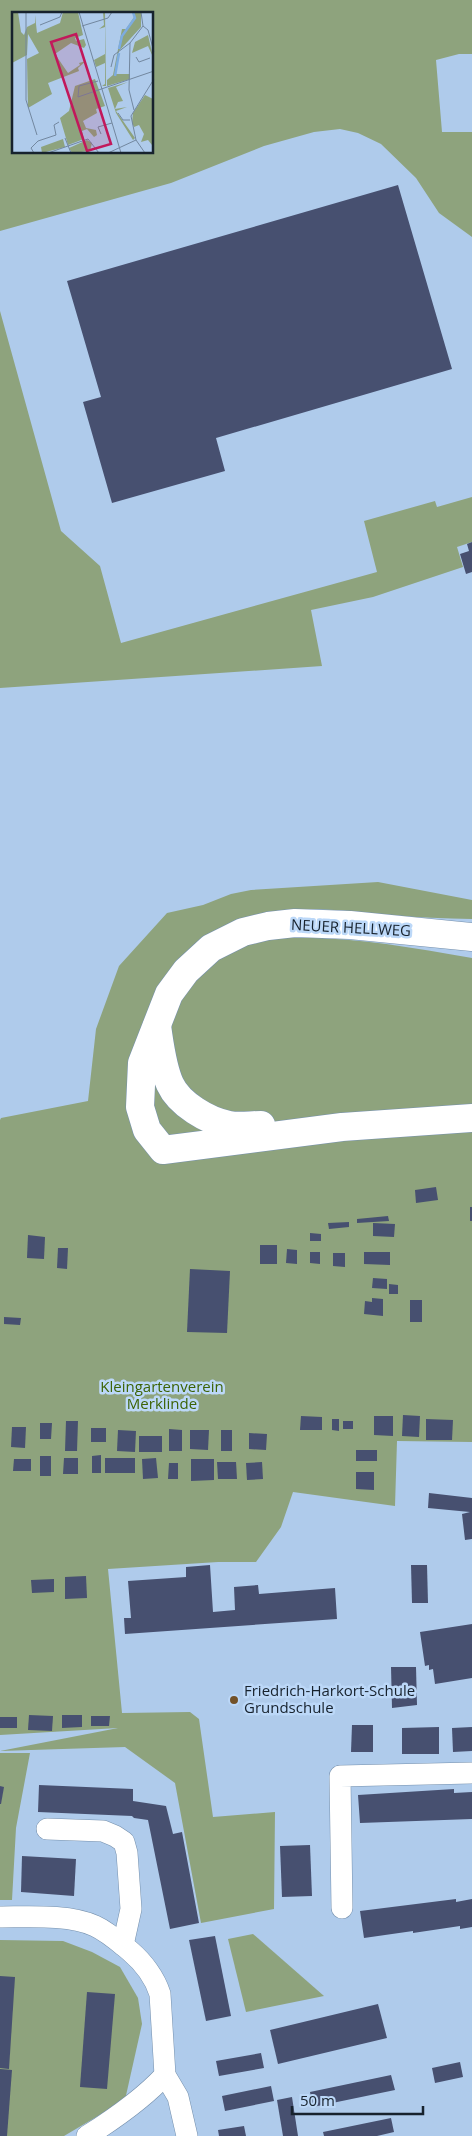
<svg xmlns="http://www.w3.org/2000/svg" width="472" height="2136" viewBox="0 0 472 2136" font-family="'Open Sans',sans-serif">
  <rect width="100%" height="100%" fill="#afcbeb"/>
  <g fill="#8ea37d" fill-rule="evenodd">
    <path d="M0 0H472V54H459L436 60 442 132H472V237L439 213 416 178 381 144 358 133 340 129 314 132 264 146 171 183 0 231ZM14 14H152V152H14Z"/>
    <polygon points="0,311 61,531 100,566 121,643 377,572 364,521 435,501 437,507 472,497 472,542 457,547 463,567 373,597 311,610 322,666 0,688"/>
    <path d="M378 882 472 900V919C445 918 418 918 391 915 351 912 309 905 271 912L285 938C350 936 408 947 472 958V1442L397 1441 395 1506 293 1492 281 1527 256 1562H218L108 1569 122 1713 190 1712 199 1719 213 1817 275 1812 274 1909 201 1923 175 1783 125 1747 0 1751 118 1728 0 1735V1120L1 1118 88 1101 96 1029 119 966 167 913 203 905 231 894 251 890Z"/>
    <polygon points="0,1753 30,1753 16,1828 12,1900 0,1900"/>
    <polygon points="253,1934 324,1996 246,2012 228,1939"/>
    <polygon points="0,1940 63,1941 92,1952 120,1967 138,1998 142,2024 125,2100 64,2136 0,2136"/>
  </g>
  <g fill="#475070">
    <polygon points="398,185 452,369 216,438 225,471 112,503 83,402 101,397 67,281"/>
    <polygon points="472,542 472,572 466,574 460,554 469,551 467,544"/>
    <polygon points="436,1187 438,1200 416,1203 415,1190"/>
    <rect x="470" y="1207" width="2" height="14"/>
    <polygon points="388,1216 389,1221 357,1223 357,1219"/>
    <polygon points="349,1222 349,1227 329,1229 328,1223"/>
    <polygon points="373,1223 395,1224 394,1237 373,1236"/>
    <polygon points="310,1233 321,1234 321,1241 310,1241"/>
    <polygon points="28,1235 45,1237 44,1259 27,1258"/>
    <rect x="260" y="1245" width="17" height="19"/>
    <polygon points="58,1248 68,1248 67,1269 57,1268"/>
    <polygon points="287,1249 297,1250 297,1264 286,1263"/>
    <polygon points="310,1252 320,1252 320,1264 310,1263"/>
    <polygon points="364,1252 390,1252 390,1265 364,1264"/>
    <polygon points="333,1253 345,1253 345,1267 333,1266"/>
    <polygon points="190,1269 230,1271 227,1333 187,1332"/>
    <polygon points="373,1278 387,1279 387,1289 372,1288"/>
    <polygon points="389,1284 398,1285 398,1294 389,1294"/>
    <polygon points="372,1298 383,1299 383,1316 364,1314 365,1301 372,1302"/>
    <rect x="410" y="1300" width="12" height="22"/>
    <polygon points="4,1317 21,1318 20,1325 4,1324"/>
    <polygon points="403,1415 420,1416 419,1437 402,1436"/>
    <polygon points="301,1416 322,1417 322,1430 300,1430"/>
    <polygon points="374,1416 393,1416 393,1436 374,1435"/>
    <polygon points="332,1419 339,1419 339,1431 332,1430"/>
    <polygon points="426,1419 453,1420 452,1440 426,1440"/>
    <polygon points="66,1421 78,1421 77,1451 65,1451"/>
    <rect x="343" y="1421" width="10" height="8"/>
    <polygon points="40,1423 52,1423 51,1439 40,1439"/>
    <polygon points="12,1427 26,1427 25,1448 11,1447"/>
    <rect x="91" y="1428" width="15" height="14"/>
    <polygon points="169,1429 182,1430 182,1451 169,1451"/>
    <polygon points="118,1430 136,1431 135,1452 117,1451"/>
    <polygon points="190,1430 209,1430 208,1450 190,1449"/>
    <rect x="221" y="1430" width="11" height="21"/>
    <polygon points="249,1433 267,1434 266,1450 249,1449"/>
    <rect x="139" y="1436" width="23" height="16"/>
    <rect x="356" y="1450" width="21" height="11"/>
    <polygon points="101,1455 101,1473 92,1473 92,1456"/>
    <rect x="40" y="1456" width="11" height="20"/>
    <polygon points="64,1458 78,1458 78,1474 63,1474"/>
    <rect x="105" y="1458" width="30" height="15"/>
    <polygon points="156,1458 158,1478 143,1479 142,1459"/>
    <polygon points="14,1459 31,1459 31,1471 13,1471"/>
    <polygon points="191,1459 214,1459 214,1480 191,1481"/>
    <polygon points="217,1462 236,1462 237,1479 218,1479"/>
    <polygon points="262,1462 263,1479 247,1480 246,1463"/>
    <polygon points="169,1463 178,1463 178,1479 168,1479"/>
    <polygon points="356,1472 374,1472 374,1490 356,1489"/>
    <polygon points="429,1493 472,1498 472,1539 465,1540 462,1514 470,1512 428,1508"/>
    <polygon points="210,1565 213,1612 235,1610 234,1587 258,1585 259,1594 335,1588 337,1619 125,1634 124,1618 131,1618 128,1581 186,1577 186,1567"/>
    <polygon points="411,1565 427,1565 428,1603 412,1603"/>
    <polygon points="86,1576 87,1598 65,1599 65,1577"/>
    <polygon points="54,1579 54,1592 32,1593 31,1580"/>
    <polygon points="472,1624 472,1678 435,1684 433,1669 429,1670 429,1665 425,1666 420,1632"/>
    <polygon points="391,1667 416,1667 417,1705 392,1708"/>
    <polygon points="29,1715 53,1716 52,1731 28,1730"/>
    <polygon points="62,1715 82,1715 82,1727 62,1728"/>
    <polygon points="91,1716 110,1716 109,1726 91,1726"/>
    <rect x="0" y="1717" width="17" height="11"/>
    <polygon points="352,1725 373,1725 373,1752 351,1752"/>
    <polygon points="439,1727 439,1754 402,1754 402,1728"/>
    <polygon points="472,1727 472,1751 453,1752 452,1728"/>
    <polygon points="39,1785 133,1789 133,1801 166,1806 173,1834 182,1832 199,1923 170,1929 148,1820 134,1818 132,1816 38,1812"/>
    <polygon points="0,1786 4,1787 1,1804 0,1804"/>
    <polygon points="454,1789 454,1793 472,1792 472,1819 360,1823 358,1795"/>
    <polygon points="310,1845 312,1896 282,1897 280,1846"/>
    <polygon points="22,1856 76,1859 74,1896 21,1892"/>
    <polygon points="456,1899 456,1902 472,1899 472,1927 460,1929 460,1926 413,1933 413,1931 364,1938 360,1911"/>
    <polygon points="215,1936 231,2016 206,2021 189,1940"/>
    <polygon points="0,1976 15,1977 9,2069 0,2068"/>
    <polygon points="87,1992 115,1994 107,2089 80,2087"/>
    <polygon points="378,2004 387,2038 278,2064 270,2030"/>
    <polygon points="261,2053 264,2068 219,2076 216,2061"/>
    <polygon points="460,2062 463,2077 435,2083 432,2068"/>
    <polygon points="0,2069 12,2070 7,2136 0,2136"/>
    <polygon points="391,2075 395,2090 313,2107 310,2092"/>
    <polygon points="271,2086 274,2101 225,2111 222,2096"/>
    <polygon points="292,2097 298,2136 283,2136 277,2100"/>
    <polygon points="391,2118 394,2132 377,2136 324,2136 323,2132"/>
    <polygon points="244,2126 246,2136 219,2136 218,2130"/>
  </g>
  <g fill="none" stroke-linecap="round" stroke-linejoin="round">
    <g stroke="#7590ad" stroke-width="22">
      <g id="minor">
        <polyline points="47,1829 103,1831 115,1836 124,1842 127,1853 131,1909 123,1945"/>
        <polyline points="342,1908 340,1776 472,1773"/>
        <path d="M0 1917C27 1917 70 1914 95 1926 108 1932 119 1942 130 1951 143 1962 155 1978 160 1994L165 2075 178 2097 187 2136"/>
        <path d="M87 2136C114 2119 143 2099 165 2075"/>
      </g>
    </g>
    <g stroke="#7590ad" stroke-width="29">
      <g id="secondary">
        <polyline points="472,937 350,925 295,923 268,926 243,932 211,948 186,971 169,994 142,1063 140,1107 147,1130 163,1150 342,1127 472,1118"/>
        <path d="M157 1026C160 1045 162 1066 170 1084 179 1104 208 1121 229 1125 239 1127 250 1125 261 1125"/>
      </g>
    </g>
    <use href="#minor" stroke="#fff" stroke-width="21"/>
    <use href="#secondary" stroke="#fff" stroke-width="28"/>
  </g>
  <circle fill="#725128" stroke="#bcd8f8" stroke-width="2" cx="234" cy="1700" r="5"/>
  <g text-anchor="middle" stroke-width="5" stroke-linejoin="round" paint-order="stroke">
    <g font-size="15" fill="#17222d" stroke="#bcd8f8">
      <text transform="translate(351 928) rotate(3)" y="5">NEUER HELLWEG</text>
    </g>
    <g font-size="15" fill="#3d6306" stroke="#bcd8f8">
      <text x="162" y="1392">Kleingartenverein<tspan x="162" dy="17">Merklinde</tspan></text>
    </g>
    <g font-size="15" fill="#17222d" stroke="#bcd8f8" text-anchor="start">
      <text x="244" y="1696">Friedrich-Harkort-Schule<tspan x="244" dy="17">Grundschule</tspan></text>
    </g>
  </g>
  <g transform="translate(12 12)">
    <rect width="141" height="141" fill="#afcbeb"/>
    <path d="M0 0H6L9 20 12 23 15 15 23 11V3L25 21 48 11 51 0H66L71 23 63 26 64 29 72 27 74 33 72 36 59 31 43 42 56 61 68 53 67 51 74 49 66 56 67 59 36 71 40 82 16 96 15 47 27 41 16 22 15 43 0 51ZM91 0H93L94 74H90L93 72V51L84 55 82 48 93 42V15L87 17 92 13ZM121 0H129V15L107 39 104 62H118V67L95 74V68L101 63 110 17H114L122 5ZM136 23 141 45 136 34 120 41 123 30ZM83 67 93 94 84 97 85 101 71 109 74 116 84 118 85 123 82 125 75 117 70 119 72 127 56 133 48 106 57 99 63 74ZM116 70 104 75 111 89 106 90 103 97 115 95 104 99 123 126 121 128 104 101 96 76ZM133 83 141 87 140 133 136 128 129 130 132 122 127 113 122 115 120 111 121 101ZM51 127 53 135 30 141 29 135ZM75 128 80 131 78 139 60 141 57 136Z" fill="#8ea37d"/>
    <path fill="none" stroke="#7dace0" stroke-width="2.5" d="M107 37 110 24 123 6 121 0M103 64 107 41"/>
    <path fill="none" stroke="#72879f" stroke-width="1" d="M14 0V88L25 123M67 0 109 141M129 0 131 14 136 18 142 40M28 13 48 5 50 0M70 14 96 6 100 0M124 45 127 50 138 46M99 55 102 43 118 31M86 69 67 74 66 85 142 59M122 98 117 78 118 31 131 14M106 101 111 108H118M89 122 86 115 100 111M53 126 59 141M124 128 119 104 142 67M124 128 133 141M22 141 19 136 26 129 44 123 42 113 47 110M36 141 76 127 87 141M96 141 124 128"/>
    <path fill="#c2185b" fill-opacity="0.15" stroke="#c2185b" stroke-width="2.5" d="M64 22 99 132 75 139 39 30Z"/>
    <rect width="141" height="141" fill="none" stroke="#17222d" stroke-width="2.5"/>
  </g>
  <path d="M292 2106v8h131v-8" fill="none" stroke="#17222d" stroke-width="2.5"/>
  <text x="300" y="2106" font-size="15" fill="#17222d" stroke="#bcd8f8" stroke-width="4" paint-order="stroke">50 m</text>
</svg>
